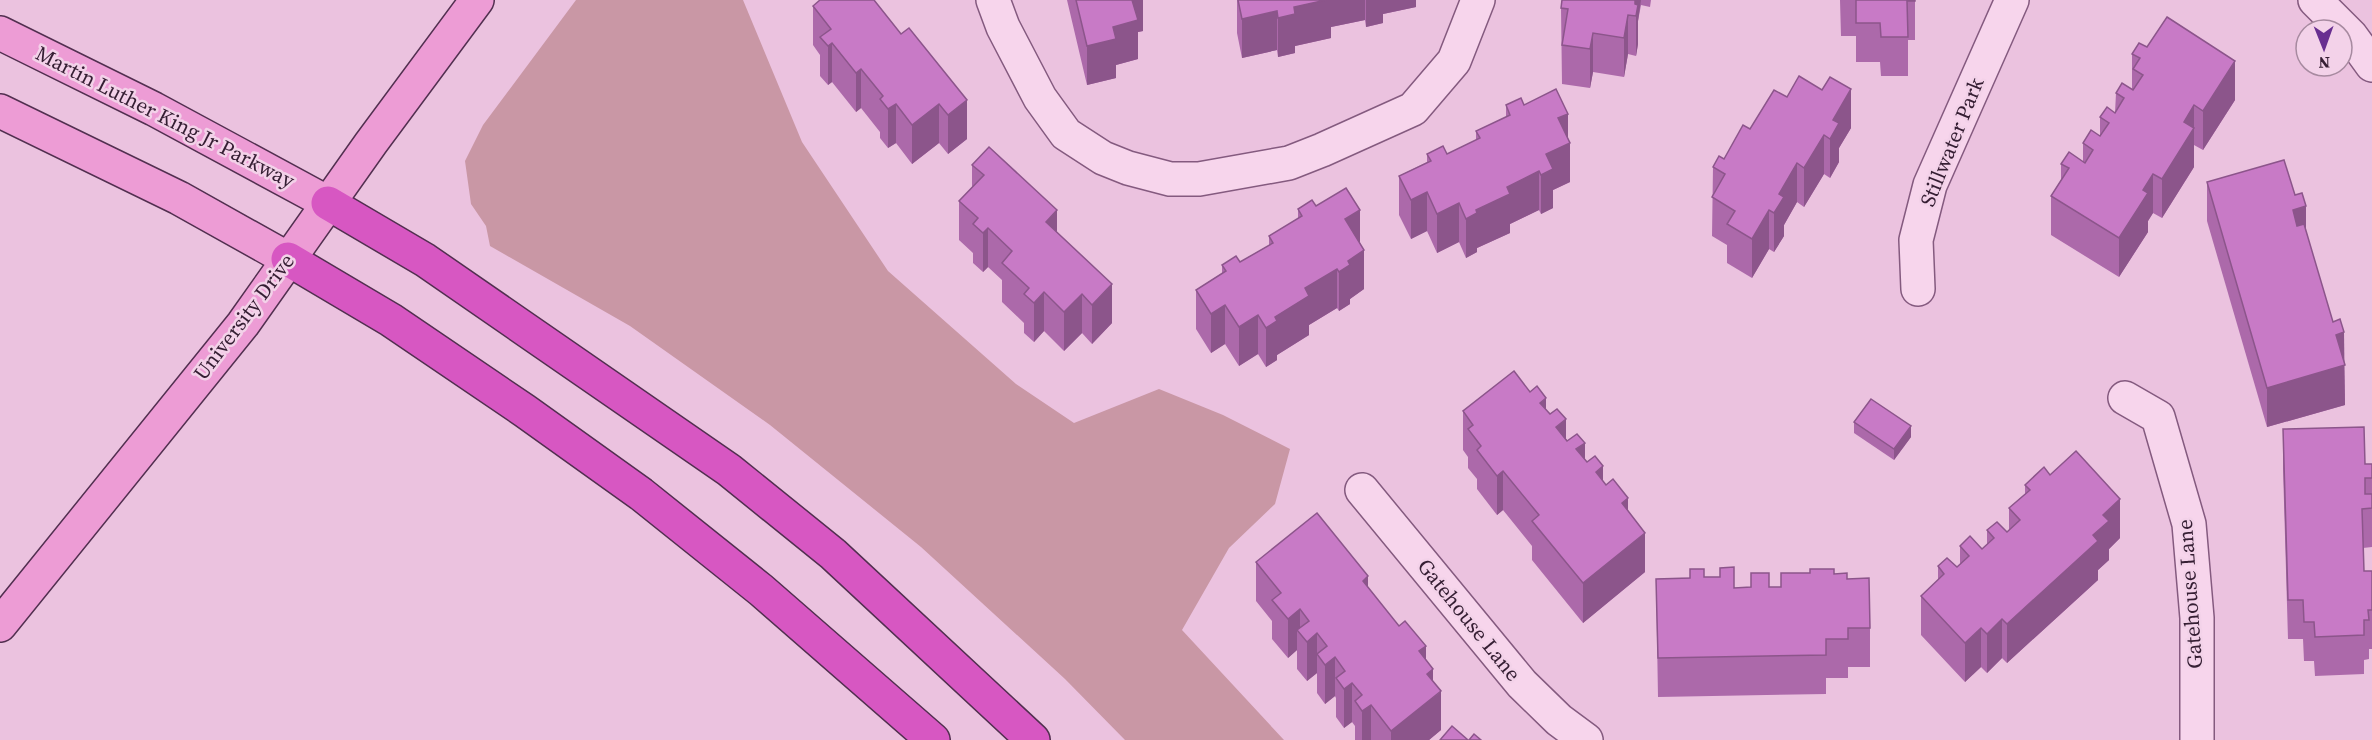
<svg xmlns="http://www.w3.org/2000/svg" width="2372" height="740" viewBox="0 0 2372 740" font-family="'Source Serif 4',serif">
  <rect width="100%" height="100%" fill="#ebc2df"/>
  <polygon fill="#c997a5" points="576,0 743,0 802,142 888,271 1016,384 1074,423 1159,389 1223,415 1290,449 1275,504 1229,548 1182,630 1284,740 1125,740 1065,679 921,547 770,425 630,326 490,246 486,226 471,204 465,161 483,125"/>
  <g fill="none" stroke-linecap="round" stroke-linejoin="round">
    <g stroke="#845a7f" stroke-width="36">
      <g id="minor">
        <polyline points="993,0 1003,27 1040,98 1066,134 1103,158 1128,168 1170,179 1199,179 1289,163 1322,150 1413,109 1454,61 1478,0"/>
        <polyline points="2315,0 2351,36 2372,65"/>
        <polyline points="1918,289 1916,240 1930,185 2012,0"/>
        <polyline points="2125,398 2158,417 2189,524 2197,618 2197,740"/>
        <polyline points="1362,490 1522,684 1559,720 1586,740"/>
      </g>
    </g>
    <g stroke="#522f50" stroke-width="36">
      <g id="major">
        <polyline points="0,33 154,109 328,203"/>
        <polyline points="0,111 179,198 288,259"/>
        <polyline points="0,625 243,324 371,143 477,0"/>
      </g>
    </g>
    <g stroke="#522f50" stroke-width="36">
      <g id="highway">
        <polyline points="328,203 425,260 729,470 833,554 1033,740"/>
        <polyline points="288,259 391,320 525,411 641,494 761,590 933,740"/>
      </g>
    </g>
    <use href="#minor" stroke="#f7d5ec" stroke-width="33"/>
    <use href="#major" stroke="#ed9cd5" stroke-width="33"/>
    <use href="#highway" stroke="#d757c2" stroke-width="33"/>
  </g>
  <g fill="#ac69aa">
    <polygon points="874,0 967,139 948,154 939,143 912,164 896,143 888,148 880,138 880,132 861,108 856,112 832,82 828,85 820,76 820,55 813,45 813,6"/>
    <polygon points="1067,0 1143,0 1143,31 1138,32 1138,59 1116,65 1116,78 1087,85"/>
    <polygon points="1237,0 1416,0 1416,7 1383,14 1383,23 1366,27 1365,20 1331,27 1331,38 1295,46 1295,53 1278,57 1277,50 1242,58 1237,33"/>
    <polygon points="1562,0 1651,0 1650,7 1641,5 1638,21 1638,44 1636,56 1628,54 1624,77 1593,72 1590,88 1562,84 1561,8"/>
    <polygon points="1840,0 1915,0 1915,40 1908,40 1908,76 1881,76 1880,62 1856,62 1856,36 1841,36"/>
    <polygon points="2132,54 2235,100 2203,150 2194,145 2194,167 2162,218 2153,213 2148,221 2148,232 2119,277 2051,235 2051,196 2061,180 2061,164 2083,161 2083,143 2100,136 2100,117 2115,113 2116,93 2132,90"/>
    <polygon points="1787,97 1851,128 1839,148 1839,162 1830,178 1824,174 1804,207 1797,202 1784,225 1784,236 1774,252 1769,249 1752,278 1727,263 1727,245 1712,236 1713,167 1724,159 1750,129"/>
    <polygon points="1506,105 1524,105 1568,139 1570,182 1553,190 1553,208 1541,214 1539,210 1510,224 1510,233 1477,248 1477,252 1466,258 1459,242 1437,253 1427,231 1411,239 1399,215 1399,176 1427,162 1427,154 1447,154 1476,140 1476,131 1506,117"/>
    <polygon points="972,165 1057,232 1112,323 1092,344 1082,333 1064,351 1044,331 1034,342 1024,333 1024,323 1002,302 1002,280 988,267 983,272 973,263 973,253 959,240 959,201 972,187"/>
    <polygon points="2207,182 2306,232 2344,364 2345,405 2267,427 2207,221"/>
    <polygon points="1316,206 1360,243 1364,289 1350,299 1350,304 1339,311 1337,308 1309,325 1309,335 1277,355 1277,360 1266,367 1258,354 1239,366 1225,344 1211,353 1196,329 1196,290 1222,273 1222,265 1240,262 1269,245 1269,236 1298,219 1298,209"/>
    <polygon points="1530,392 1546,411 1566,439 1628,511 1645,572 1583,623 1532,560 1532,546 1503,510 1497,515 1477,489 1477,479 1468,468 1468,457 1463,450 1463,411"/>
    <polygon points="1854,422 1911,437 1894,460 1854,433"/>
    <polygon points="2283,429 2365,464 2372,464 2372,547 2363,548 2364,571 2372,571 2372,649 2369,649 2369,659 2364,660 2364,674 2315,676 2314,661 2304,661 2303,639 2288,639 2283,468"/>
    <polygon points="2050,475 2120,538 2109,549 2109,560 2098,570 2098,580 2007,663 2002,658 1987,673 1981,667 1965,682 1921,635 1921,596 1938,580 1938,566 1957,567 1960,565 1960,546 1982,549 1987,545 1987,530 2007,532 2009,530 2009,508 2025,494 2025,485"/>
    <polygon points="1256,562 1368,587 1426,660 1433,681 1441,730 1429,740 1355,740 1355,726 1352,722 1344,728 1336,717 1336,698 1335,696 1325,704 1317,693 1317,673 1307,681 1297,669 1297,650 1288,658 1272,639 1272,621 1256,601"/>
    <polygon points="1834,574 1847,579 1870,628 1870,667 1848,667 1848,678 1826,678 1826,694 1658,697 1656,579 1704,577 1734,588 1781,587"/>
  </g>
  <g fill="#8c558b">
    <polygon points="1131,0 1143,0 1143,31 1138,32 1138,59 1116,65 1116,78 1087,85 1087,46"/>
    <polygon points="1326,0 1365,0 1365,20 1331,27 1331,38 1295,46 1295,53 1278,57 1278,18 1294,7"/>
    <polygon points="1366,0 1416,0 1416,7 1383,14 1383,23 1366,27"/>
    <polygon points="1635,0 1641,0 1638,21 1638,44 1636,56 1636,16 1635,4"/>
    <polygon points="1277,11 1277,50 1242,58 1242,19"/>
    <polygon points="1628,15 1628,54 1624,77 1624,38"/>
    <polygon points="1593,33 1593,72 1590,88 1590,49"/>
    <polygon points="832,43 832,82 828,85 828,46"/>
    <polygon points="2235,61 2235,100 2203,150 2203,111"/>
    <polygon points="861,69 861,108 856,112 856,73"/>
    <polygon points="1851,89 1851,128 1839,148 1839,162 1830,178 1830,139 1833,120"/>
    <polygon points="967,100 967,139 948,154 948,115"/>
    <polygon points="896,104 896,143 888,148 888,109"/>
    <polygon points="939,104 939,143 912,164 912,125"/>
    <polygon points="2194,105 2194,167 2162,218 2162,179 2184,122"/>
    <polygon points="1568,114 1568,144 1570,143 1570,182 1553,190 1553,208 1541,214 1541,175 1546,154 1558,118"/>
    <polygon points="1824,135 1824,174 1804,207 1804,168"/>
    <polygon points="1797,163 1797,202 1784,225 1784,236 1774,252 1774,213 1779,194"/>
    <polygon points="1539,171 1539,210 1510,224 1510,233 1477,248 1477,252 1466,258 1466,219 1476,210 1507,187"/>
    <polygon points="2153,174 2153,213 2148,221 2148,232 2119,277 2119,238 2143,190"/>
    <polygon points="1427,192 1427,231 1411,239 1411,200"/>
    <polygon points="1459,203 1459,242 1437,253 1437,214"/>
    <polygon points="2306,206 2306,245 2293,249 2293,210"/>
    <polygon points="1057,210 1057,249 1046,222"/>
    <polygon points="1360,210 1360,249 1345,219"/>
    <polygon points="1769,210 1769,249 1752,278 1752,239"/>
    <polygon points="988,228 988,267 983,272 983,233"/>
    <polygon points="1364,250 1364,289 1350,299 1350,304 1339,311 1339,272 1348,261"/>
    <polygon points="1337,269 1337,308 1309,325 1309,335 1277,355 1277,360 1266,367 1266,328 1275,317 1305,288"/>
    <polygon points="1112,284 1112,323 1092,344 1092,305"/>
    <polygon points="1044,292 1044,331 1034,342 1034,303"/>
    <polygon points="1082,294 1082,333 1064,351 1064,312"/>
    <polygon points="1225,305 1225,344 1211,353 1211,314"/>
    <polygon points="1258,315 1258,354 1239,366 1239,327"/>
    <polygon points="2344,332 2345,405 2267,427 2267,388 2336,335"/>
    <polygon points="1546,398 1546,437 1540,403"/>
    <polygon points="1566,419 1566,458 1556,427"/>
    <polygon points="1911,426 1911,437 1894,460 1894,449"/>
    <polygon points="1585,443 1585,482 1576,449"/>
    <polygon points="1603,466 1603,505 1596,472"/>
    <polygon points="1503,471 1503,510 1497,515 1497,476"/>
    <polygon points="1628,498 1628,537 1622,503"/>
    <polygon points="2120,499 2120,538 2109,549 2109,560 2098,570 2098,580 2007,663 2007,624 2093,535 2103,515"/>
    <polygon points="1645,533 1645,572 1583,623 1583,583"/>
    <polygon points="1368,576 1368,615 1363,581"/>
    <polygon points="1300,609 1300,633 1297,630 1297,650 1288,658 1288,619"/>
    <polygon points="2002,619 2002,658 1987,673 1987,634"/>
    <polygon points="1981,628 1981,667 1965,682 1965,643"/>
    <polygon points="1317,633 1317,673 1307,681 1307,642"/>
    <polygon points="1426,646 1426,685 1419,651"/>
    <polygon points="1335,657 1335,696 1325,704 1325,665"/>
    <polygon points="1433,669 1433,698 1441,691 1441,730 1429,740 1391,740 1391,731 1427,674"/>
    <polygon points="1352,683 1352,722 1344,728 1344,689"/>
    <polygon points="1371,705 1371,740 1362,740 1362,711"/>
  </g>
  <g fill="#c87ac6" stroke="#8c558b" stroke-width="1.5">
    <polygon points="820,0 874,0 901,34 909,28 967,100 948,115 939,104 912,125 896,104 888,109 880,99 883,96 861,69 856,73 832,43 828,46 820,37 831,29 813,6"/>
    <polygon points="1076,0 1132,0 1138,20 1113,27 1116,39 1087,46"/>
    <polygon points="1238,0 1326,0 1294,7 1295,14 1278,18 1277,11 1242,19"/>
    <polygon points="1562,0 1635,0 1635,4 1638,5 1636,16 1628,15 1624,38 1593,33 1590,49 1562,45 1568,9 1561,8"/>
    <polygon points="1856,0 1915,0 1915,1 1907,1 1908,37 1881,37 1880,23 1856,23"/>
    <polygon points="2167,17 2235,61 2203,111 2194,105 2184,122 2194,128 2162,179 2153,174 2143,190 2148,193 2119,238 2051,196 2069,168 2061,164 2069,152 2085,163 2093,150 2083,143 2091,130 2100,136 2109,123 2100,117 2107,107 2115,113 2124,98 2116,93 2122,83 2133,90 2143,75 2133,69 2140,58 2132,54 2139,43 2147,47"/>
    <polygon points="1799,76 1822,90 1830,77 1851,89 1833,120 1839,123 1830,139 1824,135 1804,168 1797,163 1779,194 1784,197 1774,213 1769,210 1752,239 1727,224 1735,211 1712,197 1725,174 1713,167 1719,156 1724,159 1743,125 1750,129 1774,90 1787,97"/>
    <polygon points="1556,89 1568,114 1558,118 1570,143 1546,154 1553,169 1541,175 1539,171 1507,187 1510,194 1476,210 1477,213 1466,219 1459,203 1437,214 1427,192 1411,200 1399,176 1431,161 1427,154 1443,146 1447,154 1480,138 1476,131 1510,115 1506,105 1521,98 1524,105"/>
    <polygon points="989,147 1057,210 1046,222 1112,284 1092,305 1082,294 1064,312 1044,292 1034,303 1024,294 1029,288 1002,263 1012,251 988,228 983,233 973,224 978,218 959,201 984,175 972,165"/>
    <polygon points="2284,160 2295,195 2302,193 2306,206 2293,210 2297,226 2304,224 2333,322 2340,319 2344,332 2336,335 2345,365 2267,388 2207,182"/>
    <polygon points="1346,188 1360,210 1345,219 1364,250 1348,261 1350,265 1339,272 1337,269 1305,288 1309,296 1275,317 1277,321 1266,328 1258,315 1239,327 1225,305 1211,314 1196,290 1226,271 1222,265 1236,256 1240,262 1273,243 1269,236 1302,216 1298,209 1312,200 1316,206"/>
    <polygon points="1514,371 1530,392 1537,386 1546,398 1540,403 1550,414 1557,409 1566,419 1556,427 1567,441 1577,434 1585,443 1576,449 1587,462 1595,456 1603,466 1596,472 1606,485 1613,479 1628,498 1622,503 1645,533 1583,583 1532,521 1539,515 1503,471 1497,476 1477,450 1481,446 1468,429 1473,425 1463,411"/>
    <polygon points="1871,399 1911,426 1894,449 1854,422"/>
    <polygon points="2364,427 2365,464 2372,464 2372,478 2365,478 2365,494 2372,494 2372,508 2362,509 2364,571 2372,571 2372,610 2368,610 2369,620 2364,620 2364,635 2315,637 2314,622 2304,622 2303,600 2288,600 2283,429"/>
    <polygon points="2076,451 2120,499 2103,515 2109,521 2093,535 2098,541 2007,624 2002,619 1987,634 1981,628 1965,643 1921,596 1944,574 1938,566 1947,558 1957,567 1969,556 1960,546 1970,536 1982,549 1994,538 1987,530 1997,522 2007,532 2020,520 2009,508 2030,490 2025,485 2044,467 2050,475"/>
    <polygon points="1317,513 1368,576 1363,581 1399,626 1405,621 1426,646 1419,651 1433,669 1427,674 1441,691 1391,731 1371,705 1362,711 1355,701 1362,695 1352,683 1344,689 1336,678 1345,671 1335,657 1325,665 1317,654 1327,646 1317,633 1307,642 1297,630 1309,621 1300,609 1288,619 1272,600 1281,593 1256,562"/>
    <polygon points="1734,567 1734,588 1751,587 1751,573 1769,573 1769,587 1781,587 1781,573 1810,573 1810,569 1834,569 1834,574 1847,573 1847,579 1869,578 1870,628 1848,628 1848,639 1826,639 1826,655 1658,658 1656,579 1690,578 1690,569 1704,569 1704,577 1720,577 1720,568"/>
    <polygon points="1452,726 1468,740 1440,740"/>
    <polygon points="1474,734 1481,740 1469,740"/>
  </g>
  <g text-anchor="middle" stroke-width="5" stroke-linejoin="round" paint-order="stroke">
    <g font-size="21" fill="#351e33" stroke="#f3d2e9">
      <text transform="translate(165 117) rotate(27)" y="7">Martin Luther King Jr Parkway</text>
      <text transform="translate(1952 142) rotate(-68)" y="7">Stillwater Park</text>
      <text transform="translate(244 317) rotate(-53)" y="7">University Drive</text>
      <text transform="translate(2190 594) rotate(-94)" y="7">Gatehouse Lane</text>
      <text transform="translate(1469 620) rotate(51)" y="7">Gatehouse Lane</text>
    </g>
  </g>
  <g transform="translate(2324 48) rotate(179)"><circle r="28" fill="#f3d2e9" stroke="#a78aa0" stroke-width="1.5"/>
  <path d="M0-4.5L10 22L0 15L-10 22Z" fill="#682e90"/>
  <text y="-9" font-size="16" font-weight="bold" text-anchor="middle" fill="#351e33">N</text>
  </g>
</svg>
